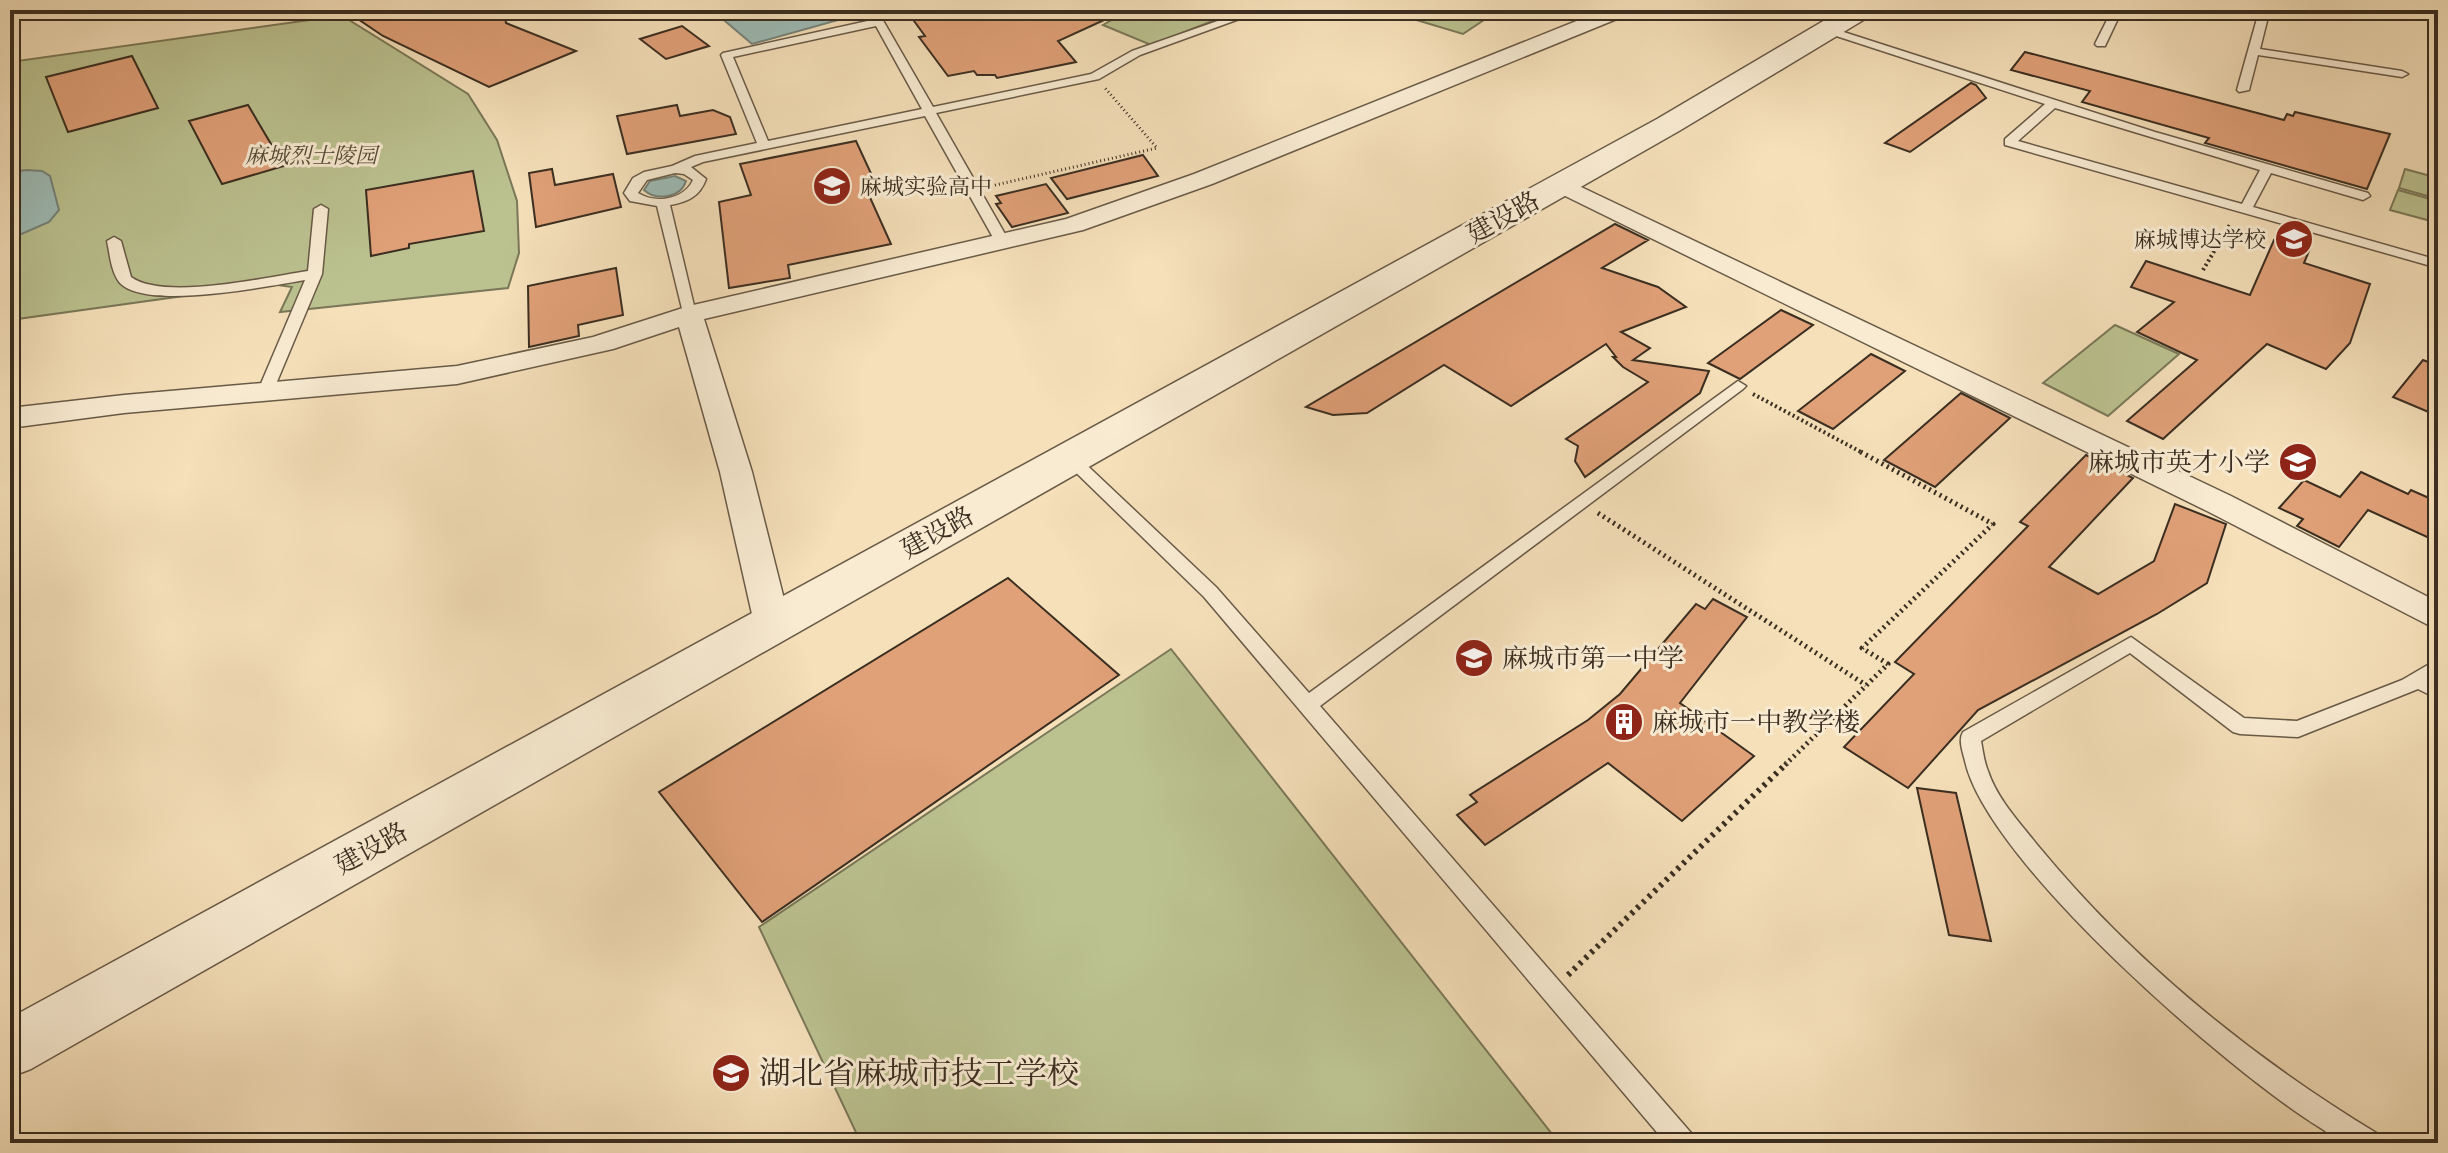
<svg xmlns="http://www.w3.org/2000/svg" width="2448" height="1153" viewBox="0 0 2448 1153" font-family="'IM FELL French Canon','Noto Serif SC',serif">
  <rect width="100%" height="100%" fill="#f5e0ba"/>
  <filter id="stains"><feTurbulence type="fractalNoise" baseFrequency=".0025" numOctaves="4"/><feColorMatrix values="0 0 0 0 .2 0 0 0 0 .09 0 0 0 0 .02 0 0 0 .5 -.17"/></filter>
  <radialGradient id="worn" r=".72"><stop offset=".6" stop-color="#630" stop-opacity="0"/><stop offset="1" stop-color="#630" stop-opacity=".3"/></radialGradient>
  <g fill="#bbc290" stroke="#7a7858" stroke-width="2">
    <polygon points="1094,10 1241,10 1151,45 1103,25 1115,18"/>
    <polygon points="1383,10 1522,10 1487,18 1463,34"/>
    <polygon points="317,19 349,20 468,94 497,140 517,201 519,253 508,288 280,312 292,287 271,284 10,320 10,62"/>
    <polygon points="2405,169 2438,178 2438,199 2399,188"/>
    <polygon points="2398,190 2438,201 2438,223 2390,210"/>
    <polygon points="2115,325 2179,354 2108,416 2043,383"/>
    <polygon points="1171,649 1559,1143 861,1143 759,927"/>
  </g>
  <g fill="#9dbcb6" stroke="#75837a" stroke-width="2">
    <polygon points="712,10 734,10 730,12 736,18 745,16 740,10 844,10 849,17 752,44"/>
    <polygon points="27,170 42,171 50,176 59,210 49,222 10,239 10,172"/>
    <path d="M675 176 686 181C681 198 656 201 644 190L650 181Z"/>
  </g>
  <g fill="#e0a078" stroke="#3a2e21" stroke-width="2">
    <polygon points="388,10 504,10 506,23 576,51 489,87 383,36 358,19"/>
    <polygon points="906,10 1126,10 1058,41 1076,62 997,78 995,75 977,75 974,71 948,76 919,37 925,36"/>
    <polygon points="682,26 709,46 666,59 640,39"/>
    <polygon points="2025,52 2284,120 2287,114 2293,116 2295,112 2390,134 2367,189 2205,143 2209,138 2082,102 2090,91 2011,70"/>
    <polygon points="132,56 158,108 68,132 46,77"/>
    <polygon points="1971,83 1976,85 1986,98 1910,152 1885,143"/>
    <polygon points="248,105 284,166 222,184 189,121"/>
    <polygon points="677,105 680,116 713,110 730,117 736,134 627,154 617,116"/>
    <polygon points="856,141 874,180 863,182 891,244 788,265 790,278 729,288 719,202 751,195 740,164"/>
    <polygon points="1143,155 1158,176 1067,199 1051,178"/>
    <polygon points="552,169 555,185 613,174 621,207 536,227 529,173"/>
    <polygon points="473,171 484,231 409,244 409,248 371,256 366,190"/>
    <polygon points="1046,184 1068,213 1012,227 996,204 1001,203 996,196"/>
    <polygon points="1615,224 1648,240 1602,268 1658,287 1686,307 1621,332 1650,348 1633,360 1709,371 1700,393 1585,477 1575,461 1578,446 1566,439 1648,382 1623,367 1613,357 1616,357 1606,344 1511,406 1444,365 1367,413 1333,415 1306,407"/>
    <polygon points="2274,240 2309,251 2304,263 2370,284 2350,343 2326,369 2267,344 2163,439 2127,421 2197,360 2137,332 2174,302 2131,287 2146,261 2250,295"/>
    <polygon points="616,268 623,315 578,325 579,336 529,347 528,286"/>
    <polygon points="1781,310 1813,325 1740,379 1708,363"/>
    <polygon points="1871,354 1905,371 1833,429 1798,411"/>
    <polygon points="2423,360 2438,366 2438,416 2393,397"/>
    <polygon points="1961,393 2010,418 1935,487 1884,460"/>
    <polygon points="2086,455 2133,478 2049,567 2098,594 2154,561 2175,504 2226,524 2207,583 2157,614 1978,710 1908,788 1844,747 1914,674 1895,662 2028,526 2020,522"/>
    <polygon points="2361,472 2408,494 2411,490 2438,502 2438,542 2368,510 2339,547 2297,526 2303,519 2279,508 2304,480 2340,497"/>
    <polygon points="1008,578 1119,675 762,922 659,792"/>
    <polygon points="1713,599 1747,617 1680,703 1754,756 1682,821 1608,763 1485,845 1457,815 1477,802 1470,795 1588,720 1620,694 1696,604 1705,609"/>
    <polygon points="1917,788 1956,793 1991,941 1949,935"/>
  </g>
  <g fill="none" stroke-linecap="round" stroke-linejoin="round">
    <g stroke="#695a47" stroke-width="3">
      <g id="service">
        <path d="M867 10H877L933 107 1091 74 1132 51 1249 10H1264L1140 55 1099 79 936 113 1009 241 1007 244 1002 245 995 241 925 116 703 162 691 167 706 179C700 196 688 202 670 205L696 314 694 317H684L657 206 630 201 624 193 633 178 644 172 672 166 695 156 757 143 721 55 723 53 872 20ZM876 26 922 109 768 141 733 57ZM675 173 684 174 693 180C684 200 655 204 638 193L647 180Z"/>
        <polygon points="2112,10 2122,10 2105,46 2097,46 2095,44"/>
        <polygon points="2239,10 2265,10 2269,13 2260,49 2402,71 2408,74 2402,77 2258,55 2249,90 2239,92 2237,90 2258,15"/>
        <path d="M1828 27 2155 132 2368 193 2370 196 2363 200 2271 173 2253 207 2438 260V268L2005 145V139L2045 104 1824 32 1823 30ZM2055 108 2260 170 2242 204 2018 141Z"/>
        <path d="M321 205 328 209 322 274 271 396 265 398 257 393 305 280C269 286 146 311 120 283 111 272 110 255 107 241L114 237 121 241 131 277C164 301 268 277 308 271L314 209Z"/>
        <polygon points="1738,381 1746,386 1743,389 1320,706 1692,1134 1696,1143 1666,1143 1204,597 1061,458 1069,453 1075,454 1216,587 1309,693"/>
        <path d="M2131 637 2244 718 2297 721 2402 680 2438 659V676L2433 679 2438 682V699L2418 689 2298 737 2240 734 2233 732 2130 653 1981 741C1983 751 1984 762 1988 771 1997 799 2021 824 2039 847 2133 961 2252 1058 2378 1134L2382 1143C2371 1143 2356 1146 2345 1143 2337 1140 2327 1132 2319 1127 2230 1072 1987 862 1965 761 1963 752 1958 741 1963 732Z"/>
      </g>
    </g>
    <g stroke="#695a47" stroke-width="3">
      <g id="minor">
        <polygon points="1604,10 1632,10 1629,14 1212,184 1083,230 704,319 752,472 790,623 784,632 772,636 760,632 754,623 720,472 679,327 613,349 457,384 124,413 10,428 10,408 124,395 457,366 593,337 689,306 1066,219 1194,174"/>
        <polygon points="1560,177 2231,496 2438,602 2438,630 2209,512 1551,189 1548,184 1551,179"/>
      </g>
    </g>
    <g stroke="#695a47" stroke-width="3">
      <polygon id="tertiary" points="1842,10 1874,10 1870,16 1679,131 31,1069 10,1077 10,1018 1657,119"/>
    </g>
    <polyline stroke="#3a2e21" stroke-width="3" stroke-dasharray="1 3" stroke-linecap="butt" points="991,186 1157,148 1105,88"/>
    <g stroke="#3a2e21" stroke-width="4" stroke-dasharray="2 3" stroke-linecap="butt">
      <polyline points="2203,270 2231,223"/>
      <polyline points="1753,394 1861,452"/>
    </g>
    <g stroke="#3a2e21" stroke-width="5" stroke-dasharray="2 4" stroke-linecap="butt">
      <polyline points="1598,513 1866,685"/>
      <polyline points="1785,765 1888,664 1862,648 1993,524 1857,450"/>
    </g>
    <polyline stroke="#3a2e21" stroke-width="6" stroke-dasharray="3 5" stroke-linecap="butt" points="1568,975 1787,763"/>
    <use href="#service" fill="#f8ebd2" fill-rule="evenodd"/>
    <use href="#minor" fill="#f8ebd2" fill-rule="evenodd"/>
    <use href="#tertiary" fill="#f8ebd2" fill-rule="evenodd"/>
  </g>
  <defs>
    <g id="school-disc" transform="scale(2)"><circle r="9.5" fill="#8f2418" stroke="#f8ebd2"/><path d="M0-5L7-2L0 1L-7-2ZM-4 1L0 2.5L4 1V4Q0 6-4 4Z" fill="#fff"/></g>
    <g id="building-disc" transform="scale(2)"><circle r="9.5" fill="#8f2418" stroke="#f8ebd2"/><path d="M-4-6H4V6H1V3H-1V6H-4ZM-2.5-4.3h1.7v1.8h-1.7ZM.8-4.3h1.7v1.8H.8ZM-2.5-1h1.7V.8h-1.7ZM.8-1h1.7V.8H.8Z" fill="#fff"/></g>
  </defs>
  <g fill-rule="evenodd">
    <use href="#school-disc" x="832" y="186"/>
    <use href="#school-disc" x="2294" y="239"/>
    <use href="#school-disc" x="2298" y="462"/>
    <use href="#school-disc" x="1474" y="658"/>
    <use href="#building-disc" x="1624" y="722"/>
    <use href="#school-disc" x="731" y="1073"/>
  </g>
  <g text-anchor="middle" stroke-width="6" stroke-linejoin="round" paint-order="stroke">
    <g font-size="22" font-style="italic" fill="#544c37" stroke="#f8ebd2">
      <text x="311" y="163">麻城烈士陵园</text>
    </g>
    <g font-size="22" fill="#3a2e21" stroke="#f8ebd2" text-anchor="start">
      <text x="860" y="194">麻城实验高中</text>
      <text x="2266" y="247" text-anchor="end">麻城博达学校</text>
    </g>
    <g font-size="26" fill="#3a2e21" stroke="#f8ebd2">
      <text transform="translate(1503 217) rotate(-29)" y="9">建设路</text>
      <text transform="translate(937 532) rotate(-29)" y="9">建设路</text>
      <text transform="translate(371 848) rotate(-29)" y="9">建设路</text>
    </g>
    <g font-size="26" fill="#3a2e21" stroke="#f8ebd2" text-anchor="start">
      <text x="2270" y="471" text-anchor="end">麻城市英才小学</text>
      <text x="1502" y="667">麻城市第一中学</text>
      <text x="1652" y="731">麻城市一中教学楼</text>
    </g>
    <g font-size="32" fill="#3a2e21" stroke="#f8ebd2" text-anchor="start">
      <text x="759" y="1084">湖北省麻城市技工学校</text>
    </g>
  </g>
  <rect width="2448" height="1153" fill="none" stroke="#f5e0ba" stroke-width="40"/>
  <rect x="12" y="12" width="2424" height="1129" fill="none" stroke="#3a2e21" stroke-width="4"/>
  <rect x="20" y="20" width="2408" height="1113" fill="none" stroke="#3a2e21" stroke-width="2"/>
  <rect width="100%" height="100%" filter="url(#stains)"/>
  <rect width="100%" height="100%" fill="url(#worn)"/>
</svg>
